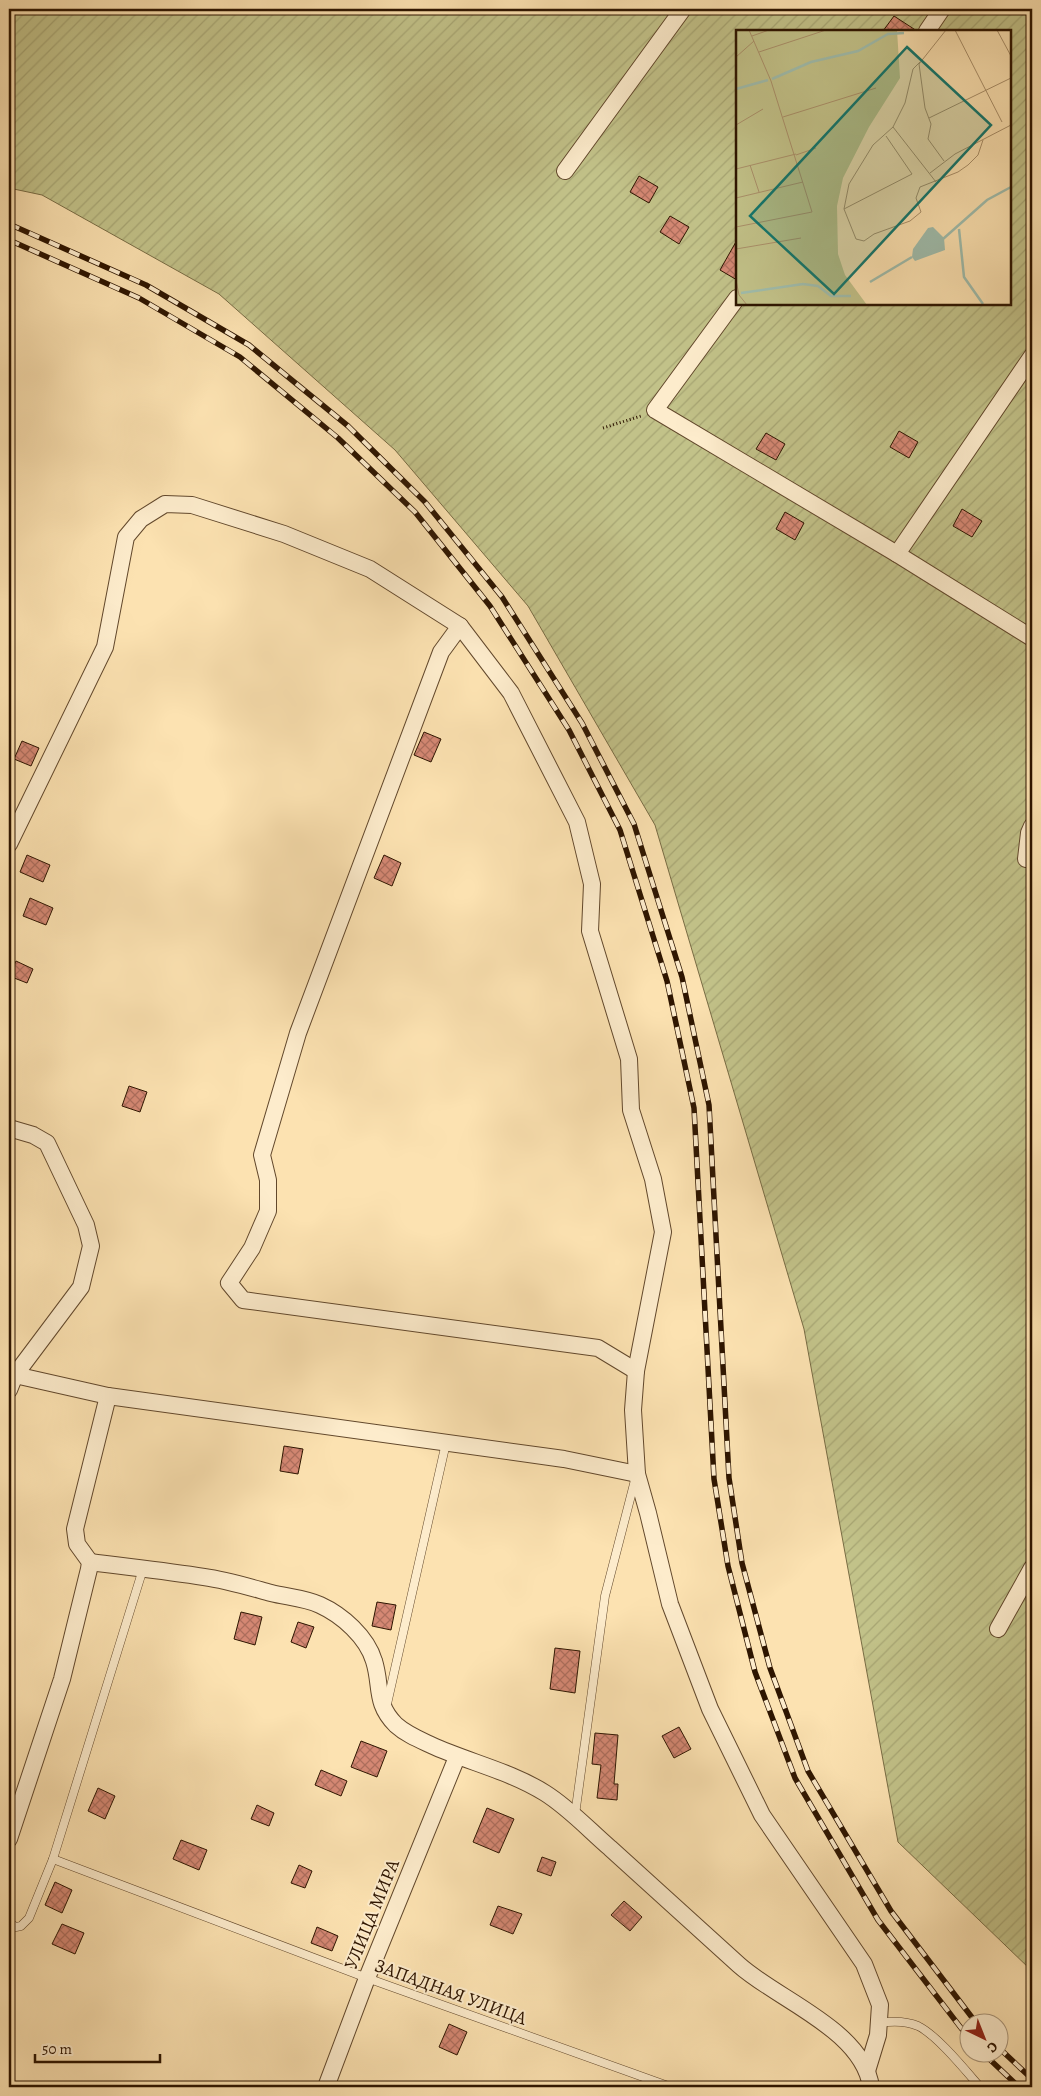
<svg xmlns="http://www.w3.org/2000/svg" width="1041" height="2096" viewBox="0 0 1041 2096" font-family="Alegreya,serif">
  <defs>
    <pattern id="garden-furrows" width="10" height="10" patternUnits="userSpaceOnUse" patternTransform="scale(1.25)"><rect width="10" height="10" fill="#c2c289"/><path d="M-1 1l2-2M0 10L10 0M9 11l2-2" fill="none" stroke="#a7a674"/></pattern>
    <pattern id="building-cross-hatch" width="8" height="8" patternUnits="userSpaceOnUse" patternTransform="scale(1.25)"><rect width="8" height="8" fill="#d58874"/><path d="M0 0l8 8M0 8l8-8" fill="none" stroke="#ad6e5d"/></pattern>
  </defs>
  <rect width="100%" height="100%" fill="#fce2b1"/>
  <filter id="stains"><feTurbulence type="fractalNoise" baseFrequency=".004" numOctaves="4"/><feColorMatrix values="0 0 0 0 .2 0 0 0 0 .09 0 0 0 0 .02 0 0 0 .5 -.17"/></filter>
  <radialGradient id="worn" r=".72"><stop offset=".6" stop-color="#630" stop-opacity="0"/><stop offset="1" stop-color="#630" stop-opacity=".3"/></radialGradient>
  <path fill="url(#garden-furrows)" stroke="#786c44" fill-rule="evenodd" d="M9 9H1032V1971L898 1842 804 1329 655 825 528 606 395 450 219 294 42 195 9 188ZM737 31H1010V304H737Z"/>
  <g fill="url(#building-cross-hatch)" stroke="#2e1500">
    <polygon points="894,16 917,31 883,31"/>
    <polygon points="639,176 658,187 649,203 630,192"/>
    <polygon points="670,216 689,227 679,244 660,232"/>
    <polygon points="737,240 737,280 720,270"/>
    <polygon points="899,431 918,442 909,458 890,447"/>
    <polygon points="766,433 785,444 776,460 756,449"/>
    <polygon points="962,509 982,521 972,537 953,526"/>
    <polygon points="785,512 804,523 795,540 776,529"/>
    <polygon points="424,732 441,739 431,762 414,755"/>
    <polygon points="22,741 39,748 31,766 14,759"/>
    <polygon points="27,855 50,865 43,882 20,872"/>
    <polygon points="384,855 401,863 392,886 374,878"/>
    <polygon points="30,898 53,908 46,925 23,916"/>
    <polygon points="16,961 33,969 27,983 9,976"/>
    <polygon points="129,1086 147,1092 140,1112 122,1106"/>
    <polygon points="284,1446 303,1449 298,1474 280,1471"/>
    <polygon points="377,1602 396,1605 391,1630 372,1626"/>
    <polygon points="241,1612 262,1617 255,1645 234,1639"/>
    <polygon points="298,1622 314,1627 306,1648 291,1642"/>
    <polygon points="555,1648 580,1651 575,1693 550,1689"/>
    <polygon points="679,1727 691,1749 674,1758 662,1736"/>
    <polygon points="595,1733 618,1735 614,1784 618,1784 617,1800 597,1798 601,1765 592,1764"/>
    <polygon points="361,1741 387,1751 377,1777 351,1767"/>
    <polygon points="321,1770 347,1781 341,1796 315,1785"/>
    <polygon points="98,1788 115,1796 105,1819 88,1811"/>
    <polygon points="257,1805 274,1813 269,1826 251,1819"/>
    <polygon points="487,1808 514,1819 499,1853 473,1842"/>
    <polygon points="181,1840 207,1850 199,1870 173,1859"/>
    <polygon points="542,1857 556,1862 551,1876 537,1871"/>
    <polygon points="299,1865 312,1871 305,1888 291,1883"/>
    <polygon points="55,1882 72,1890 62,1913 45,1905"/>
    <polygon points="624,1901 642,1917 630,1931 611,1915"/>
    <polygon points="498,1906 522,1914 513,1934 490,1925"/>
    <polygon points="62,1924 84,1933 75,1954 52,1944"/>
    <polygon points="317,1927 338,1936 332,1951 311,1943"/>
    <polygon points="449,2024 467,2032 457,2055 439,2047"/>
  </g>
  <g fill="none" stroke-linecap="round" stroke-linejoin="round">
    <g stroke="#62482c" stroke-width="9">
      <g id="lane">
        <polyline points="387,1704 446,1443"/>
        <polyline points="575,1815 605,1596 635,1480"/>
        <polyline points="53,1859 367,1978 671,2087"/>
        <polyline points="9,1923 16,1927 21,1926 29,1918 53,1859 143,1569"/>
        <path d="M880 2023C893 2021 906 2021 918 2026 937 2035 966 2071 980 2087"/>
      </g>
    </g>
    <g stroke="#62482c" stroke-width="18">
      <g id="street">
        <polyline points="927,31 942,9"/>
        <polyline points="565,171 683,9"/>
        <polyline points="737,298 655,410 897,554 1032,638"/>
        <polyline points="897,554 1032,356"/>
        <polyline points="460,626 441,652 298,1033 262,1155 268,1180 268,1211 252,1248 229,1283 243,1300 598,1348 636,1371"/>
        <polyline points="9,844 105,647 126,537 141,519 165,504 192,505 284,534 370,569 460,626 511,693 577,822 592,884 590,931 629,1059 631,1110 653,1179 663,1232 636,1371 633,1410 637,1474 648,1513 670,1604 710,1709 762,1815 864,1964 880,2005 878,2035 867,2071"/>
        <polyline points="1026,859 1029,833 1032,826"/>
        <polyline points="9,1128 33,1135 47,1143 86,1225 91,1246 81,1287 15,1375 9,1390"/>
        <polyline points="15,1375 108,1396 564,1459 637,1474"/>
        <path d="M90 1562C128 1567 166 1571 204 1577 226 1580 249 1587 271 1593 287 1597 305 1598 320 1605 342 1615 367 1637 374 1661 382 1686 374 1703 396 1725 406 1734 418 1739 431 1745 468 1762 510 1771 545 1793 569 1808 589 1830 610 1848 653 1887 696 1926 739 1965 778 2000 863 2030 871 2087"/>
        <polyline points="998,1629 1032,1568"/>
        <polyline points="9,1839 62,1679 89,1569 90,1562 77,1544 75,1529 108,1396"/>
        <polyline points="326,2087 367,1978 457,1757"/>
      </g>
    </g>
    <polyline stroke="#2e1500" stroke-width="3" stroke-dasharray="1 2.5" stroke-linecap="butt" points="603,428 641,416"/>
    <use href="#lane" stroke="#fdeccc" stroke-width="8"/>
    <use href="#street" stroke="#fdeccc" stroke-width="16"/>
    <g stroke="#2e1500" stroke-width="5.5">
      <g id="rail">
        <polyline points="9,224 146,285 249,345 348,426 425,502 502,597 582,723 634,824 682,977 709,1105 729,1478 742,1563 770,1668 808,1771 891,1911 977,2024"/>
        <polyline points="9,240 139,298 240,357 338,438 415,512 490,606 569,730 620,830 667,981 694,1108 714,1479 728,1566 755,1672 795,1778 878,1920 968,2037"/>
        <polyline points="998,2047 1032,2079"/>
        <polyline points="984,2054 1019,2087"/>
      </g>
    </g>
    <use href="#rail" stroke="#fdeccc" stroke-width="4" stroke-dasharray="11" stroke-linecap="butt"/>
  </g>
  <g text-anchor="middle" stroke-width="4" stroke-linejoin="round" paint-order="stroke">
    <g font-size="19" fill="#2e1500" stroke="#fdeccc">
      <text transform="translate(371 1914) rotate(-68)" y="7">УЛИЦА МИРА</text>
      <text transform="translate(451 1991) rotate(20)" y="7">ЗАПАДНАЯ УЛИЦА</text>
    </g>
  </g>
  <g transform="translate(736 30)">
    <rect width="275" height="275" fill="#fce2b1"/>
    <path d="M0 0H161L164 48 133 97 107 148 101 176 102 224 109 245 131 275H0Z" fill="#c2c289"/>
    <path d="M197 197 208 208 209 220 179 231 176 227 177 219 192 198Z" fill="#9fbdad"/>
    <path fill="none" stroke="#9fbdad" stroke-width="2.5" d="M36 49 75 32 122 21 152 4 168 3M0 59 32 50M223 199 228 247 247 274M207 209 251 170 275 157M134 252 176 227M5 263 67 254 82 256 95 266H115"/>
    <path fill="none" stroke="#aa906a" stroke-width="1" d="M219 0 266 92M261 0 275 26M16 6 33 0M23 22 90 0M0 27 18 11M184 32 177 39 169 73 157 97 137 115 113 154 108 179 120 209 128 211 138 204 174 191 185 182 180 168 184 157 222 142 232 135 242 125 247 110M47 87 140 58M193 88 275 48M0 95 27 79M157 97 200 152M60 125 80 118M208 131 192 109 195 94 189 78 183 34 210 0M14 135 23 162M0 139 60 124M194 143 219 124 275 95M0 168 67 152M108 179 176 144 150 106M0 197 76 182 35 51 13 0M0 219 65 208M0 250 3 265 11 275"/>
    <path fill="#0f766e" fill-opacity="0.15" stroke="#0f766e" stroke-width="2.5" d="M171 17 255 95 98 264 14 186Z"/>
    <rect width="275" height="275" fill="none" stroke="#2e1500" stroke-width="2.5"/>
  </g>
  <rect width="1041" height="2096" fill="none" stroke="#fce2b1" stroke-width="30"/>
  <rect x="10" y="10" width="1021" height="2076" fill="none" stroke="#2e1500" stroke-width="2.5"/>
  <rect x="15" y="15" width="1011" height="2066" fill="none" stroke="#2e1500"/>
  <g transform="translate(984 2038) rotate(137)"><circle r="24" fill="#fdeccc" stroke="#aa967a"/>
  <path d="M0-4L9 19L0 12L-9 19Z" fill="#8f2418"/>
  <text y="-8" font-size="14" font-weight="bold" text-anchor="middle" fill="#2e1500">С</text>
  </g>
  <path d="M35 2054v8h125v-8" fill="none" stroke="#2e1500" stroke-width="2.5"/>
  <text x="42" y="2054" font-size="15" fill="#2e1500" stroke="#fdeccc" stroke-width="4" paint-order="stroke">50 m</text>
  <rect width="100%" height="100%" filter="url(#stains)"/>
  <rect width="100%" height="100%" fill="url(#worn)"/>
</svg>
